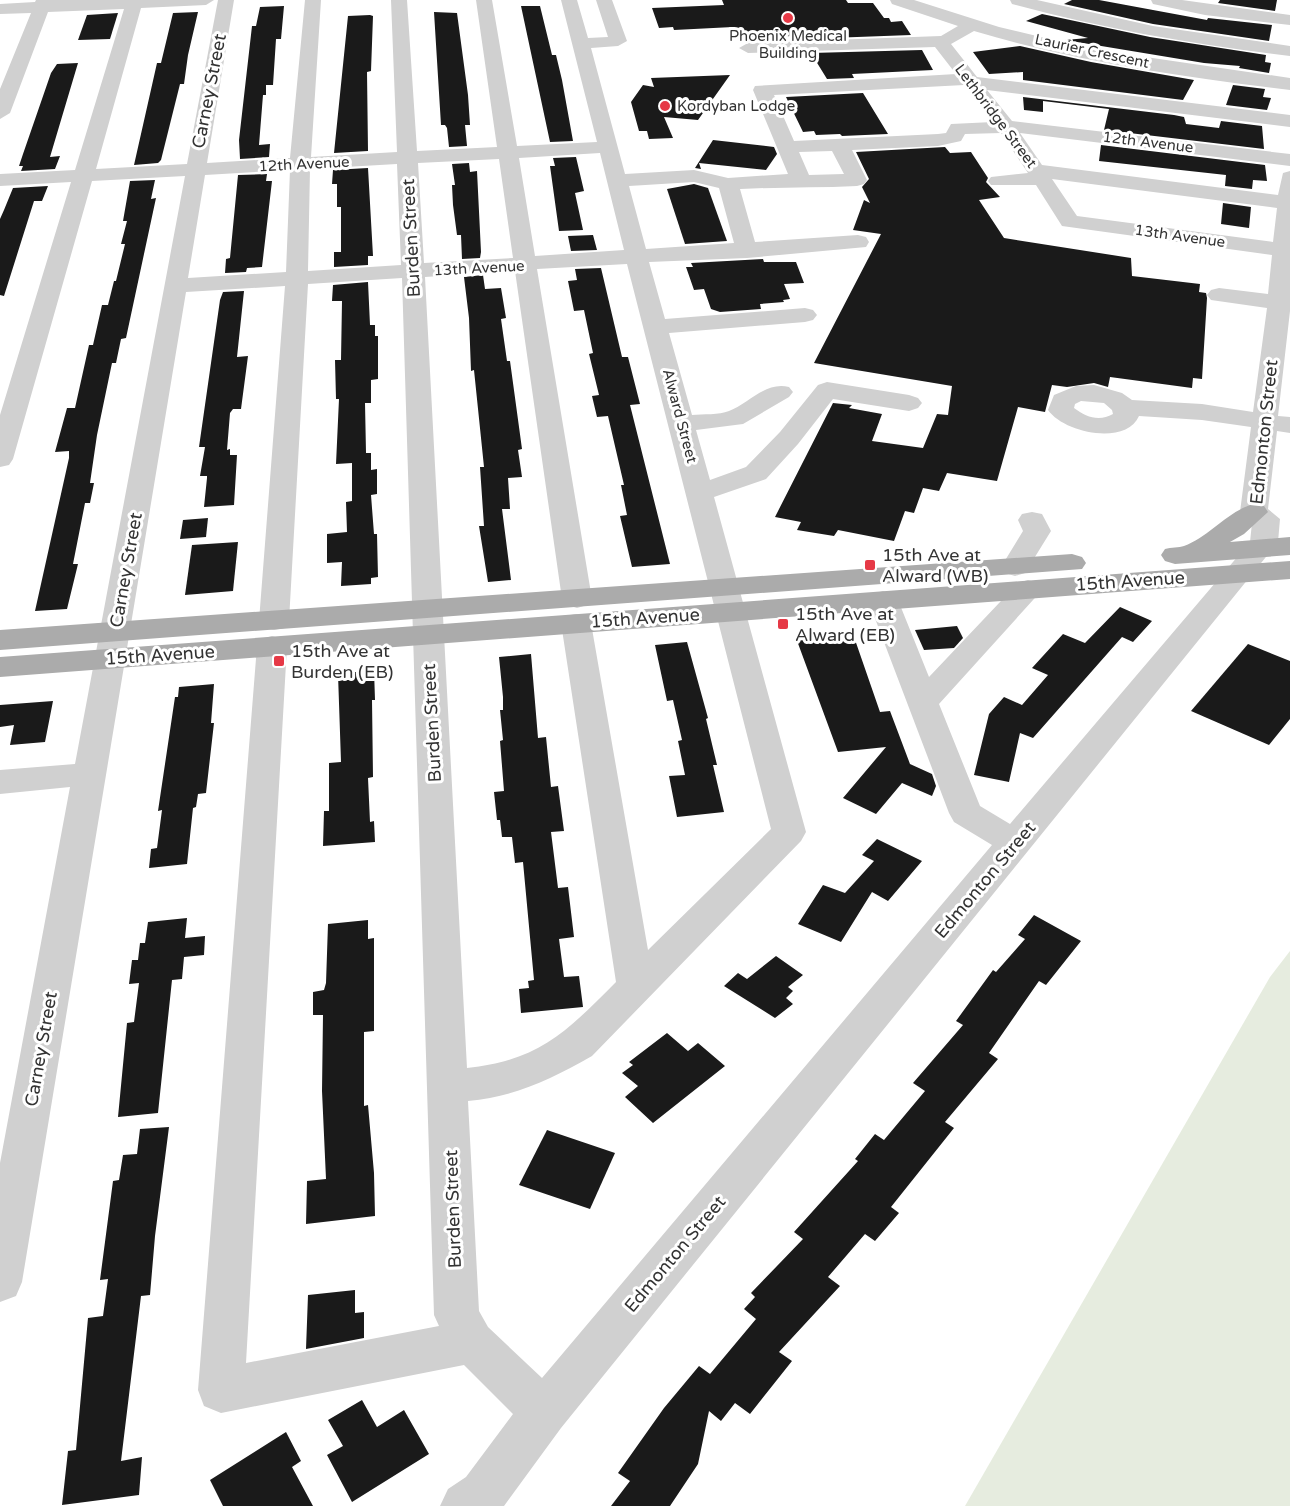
<svg xmlns="http://www.w3.org/2000/svg" width="1290" height="1506" viewBox="0 0 1290 1506" font-family="'Varela Round',sans-serif">
  <rect width="100%" height="100%" fill="#fff"/>
  <polygon fill="#e6ecdf" points="1290,951 1290,1506 965,1506 1270,977"/>
  <g fill="#1a1a1a">
    <polygon points="722,0 846,0 848,3 873,3 884,18 889,18 891,22 902,21 911,35 803,39 801,36 738,37 733,27 674,30 673,27 659,28 652,8 724,5"/>
    <polygon points="1072,0 1099,0 1207,20 1208,18 1272,25 1269,41 1153,24 1064,4"/>
    <polygon points="1220,0 1277,0 1275,11 1218,3"/>
    <polygon points="284,6 281,39 276,39 273,85 266,85 266,95 263,95 259,145 270,144 269,157 240,159 239,140 252,26 256,26 260,7"/>
    <polygon points="521,6 540,6 552,55 556,55 562,80 573,141 550,142"/>
    <polygon points="198,12 188,55 184,84 180,84 161,160 158,163 134,165 157,63 161,63 173,13"/>
    <polygon points="434,12 457,13 468,95 470,125 465,125 467,146 449,147 447,128 445,125 441,125"/>
    <polygon points="118,13 110,39 78,40 87,15"/>
    <polygon points="1042,14 1150,37 1266,55 1265,62 1271,63 1269,73 1239,68 1240,66 1204,63 1065,40 1088,38 1026,21"/>
    <polygon points="370,15 373,16 371,71 367,72 368,151 334,153 348,16"/>
    <polygon points="1020,46 1091,62 1194,80 1183,100 1023,80 1023,72 989,74 973,52"/>
    <polygon points="922,50 933,70 852,74 854,78 827,79 811,53"/>
    <polygon points="78,63 50,157 60,156 55,169 21,171 23,166 19,166 23,154 51,73 57,64"/>
    <polygon points="730,75 698,120 664,117 673,138 649,139 647,131 639,131 631,102 643,85 654,87 651,78"/>
    <polygon points="1233,85 1265,89 1263,97 1271,98 1267,110 1226,105"/>
    <polygon points="863,93 888,134 842,136 840,134 816,135 814,131 803,132 786,97"/>
    <polygon points="1023,97 1174,115 1184,117 1186,124 1219,128 1221,121 1262,126 1264,149 1104,130 1109,109 1043,101 1043,112 1024,110"/>
    <polygon points="713,140 774,147 777,154 766,170 699,163 701,169 695,168"/>
    <polygon points="1101,145 1265,165 1267,181 1253,180 1252,189 1225,186 1226,175 1099,161"/>
    <polygon points="945,147 950,153 971,152 988,178 986,182 1000,197 979,200 1004,238 1131,258 1132,276 1200,284 1199,292 1206,293 1207,298 1202,379 1193,378 1192,388 1110,377 1108,387 1094,383 1067,387 1052,385 1045,412 1018,407 997,481 947,473 939,491 923,488 914,513 905,511 894,541 838,530 834,536 797,530 801,522 775,517 833,403 852,405 849,408 882,414 872,441 923,448 937,414 948,415 952,386 814,363 881,234 853,230 864,200 870,203 862,187 869,179 856,152"/>
    <polygon points="576,157 584,191 575,193 583,230 559,231 550,166 555,166 553,158"/>
    <polygon points="469,163 470,172 477,171 481,252 480,258 462,259 461,235 457,235 453,205 452,185 455,185 452,164"/>
    <polygon points="368,168 373,256 368,256 368,265 334,267 334,252 341,252 341,207 337,207 337,184 332,184 333,170"/>
    <polygon points="267,174 266,181 272,181 262,267 247,268 246,272 225,273 226,259 230,258 238,175"/>
    <polygon points="155,180 151,199 156,198 126,338 121,339 116,363 112,363 97,435 90,483 94,483 90,503 85,503 73,564 78,564 67,609 35,611 69,458 69,451 55,452 67,408 75,408 89,345 93,345 102,305 108,305 114,281 116,281 125,244 121,244 127,221 123,221 130,181"/>
    <polygon points="694,184 708,188 727,241 685,244 667,189"/>
    <polygon points="48,186 42,201 34,201 4,296 0,295 0,219 4,210 13,188"/>
    <polygon points="1223,203 1251,207 1249,228 1221,224"/>
    <polygon points="593,235 597,250 571,251 568,236"/>
    <polygon points="763,259 764,262 796,262 804,283 784,284 790,299 783,300 784,302 760,304 761,309 720,312 711,309 704,289 694,290 686,267 693,267 691,263"/>
    <polygon points="601,268 622,357 628,357 640,404 630,405 670,564 632,567 620,516 627,515 621,485 624,485 608,416 597,417 592,396 599,395 589,354 593,353 584,310 574,311 568,281 577,280 575,269"/>
    <polygon points="483,275 485,289 501,288 506,318 501,319 507,361 510,361 522,449 518,450 522,477 508,478 510,509 502,509 511,580 488,582 479,526 484,526 480,467 484,467 474,370 471,371 469,318 464,277"/>
    <polygon points="368,282 370,325 375,325 375,336 378,336 378,379 371,380 371,403 365,403 366,453 371,453 371,470 377,469 377,494 371,495 374,534 377,534 378,577 371,578 371,584 341,586 342,562 327,563 327,534 347,532 346,502 352,501 352,463 336,464 339,399 336,399 335,360 341,360 342,301 332,301 333,285"/>
    <polygon points="244,291 237,357 248,356 241,409 233,409 230,413 227,450 230,449 230,455 237,455 234,505 204,507 207,478 207,476 200,476 205,447 199,447 220,300 223,292"/>
    <polygon points="208,518 206,537 180,539 183,520"/>
    <polygon points="238,542 233,591 185,595 192,545"/>
    <polygon points="1120,607 1152,621 1133,642 1122,637 1033,738 1020,733 1009,782 974,775 989,714 1004,697 1022,705 1048,675 1032,668 1063,634 1085,643"/>
    <polygon points="957,626 963,638 954,648 924,650 915,630"/>
    <polygon points="853,634 880,712 890,711 910,764 932,774 936,786 932,796 902,783 876,814 843,798 886,747 838,752 796,638"/>
    <polygon points="687,642 708,718 706,719 717,765 713,765 724,812 677,817 669,776 685,775 678,741 682,740 673,700 667,701 655,645"/>
    <polygon points="1248,644 1290,661 1290,719 1269,745 1191,711"/>
    <polygon points="531,654 538,738 546,737 551,787 558,786 564,831 551,832 558,888 568,887 574,937 559,939 564,977 579,976 583,1007 521,1013 519,989 529,988 528,981 534,980 523,862 515,863 512,837 502,837 500,820 497,820 494,792 504,791 500,741 503,740 500,710 503,710 503,697 499,657"/>
    <polygon points="374,670 375,700 372,700 373,777 368,778 370,822 374,821 375,842 323,846 324,811 329,811 329,763 341,762 338,674"/>
    <polygon points="214,684 211,723 214,723 206,793 198,794 196,807 193,808 187,864 149,868 151,849 157,848 162,810 158,811 175,697 178,697 179,687"/>
    <polygon points="53,701 45,742 10,745 14,725 0,727 0,705"/>
    <polygon points="877,839 922,861 888,901 872,892 841,942 798,924 823,885 845,893 874,861 862,855"/>
    <polygon points="1034,915 1081,941 1046,985 1039,981 989,1053 998,1059 945,1122 954,1128 891,1207 899,1213 875,1241 865,1234 828,1277 840,1286 779,1352 792,1361 750,1414 735,1403 721,1421 709,1411 698,1464 670,1506 611,1506 630,1481 618,1473 664,1408 699,1366 710,1374 756,1319 744,1309 755,1297 751,1293 803,1239 794,1232 858,1161 855,1159 875,1134 884,1140 925,1091 913,1083 963,1025 956,1021 993,970 996,972 1025,939 1018,935"/>
    <polygon points="187,918 185,938 205,936 204,955 184,957 182,979 172,980 158,1113 118,1117 127,1023 134,1022 139,983 129,984 132,960 138,960 140,943 145,943 148,922"/>
    <polygon points="368,920 368,939 374,938 374,1031 364,1032 364,1106 368,1105 374,1173 375,1216 306,1224 307,1181 326,1179 322,1091 323,1015 313,1015 313,992 324,990 326,983 328,924"/>
    <polygon points="776,956 803,975 788,987 793,991 786,998 793,1004 775,1018 724,986 738,973 747,979"/>
    <polygon points="667,1033 688,1051 698,1043 725,1066 653,1123 625,1097 638,1086 622,1073 633,1065 629,1062"/>
    <polygon points="169,1127 155,1236 150,1295 141,1296 121,1461 142,1457 139,1495 62,1505 68,1451 76,1450 88,1318 103,1316 108,1279 100,1280 113,1181 119,1180 123,1155 137,1154 140,1129"/>
    <polygon points="547,1130 615,1153 590,1209 519,1185"/>
    <polygon points="355,1290 355,1313 364,1312 364,1338 306,1349 308,1295"/>
    <polygon points="362,1400 377,1427 404,1410 429,1454 352,1502 327,1455 343,1446 328,1420"/>
    <polygon points="286,1432 301,1461 292,1467 313,1506 223,1506 210,1480"/>
  </g>
  <g fill="none" stroke-linecap="round" stroke-linejoin="round">
    <g fill="#d0d0d0" fill-rule="evenodd">
      <path d="M36 0H214L206 5 141 8 96 169 187 164 218 0H234L207 163 290 158 305 0H321L311 157 397 152 391 0H407L417 151 497 147 476 0H492L517 146 597 142 561 0H577L588 38 608 37 596 0H612L627 41 618 46 591 48 625 174 694 170 728 178 788 174 753 90 755 86 956 74 935 47 748 53 739 48 748 43 941 36 958 26 892 4 890 0H914L999 27 1091 49 1290 78V90C1184 77 1077 62 974 31L951 44 977 77 1290 115V127L987 90 1012 121 1290 154V166L1020 133 1042 165 1278 195 1283 173 1290 171V311L1278 416 1290 417V433L1277 431 1268 509 1280 519 1278 542 561 1428 504 1506H440L448 1489 466 1477 513 1414 464 1365 221 1413 204 1406 198 1390 257 646 261 639 272 636 283 639 287 646 246 1363 439 1326 434 1315 402 278 308 284 289 621 285 628 274 630 263 628 259 621 285 286 186 292 22 1282 16 1296 0 1302V1163L70 787 0 794V770L75 764 185 176 92 181 13 459 9 465 0 467V415L71 182 0 186V174L75 170 124 9 48 12 10 113 0 119V89L31 13 0 14V4L35 2ZM964 85 993 122 951 124 946 133 938 134 794 141 774 95ZM1001 133 1028 173 991 177 988 181 991 185H1036L1062 226 1272 255 1268 294 1219 288 1211 290 1207 295 1211 300 1267 308 1253 412 1202 404 1132 400 1122 393 1094 385 1076 386 1054 395 1048 410C1064 433 1126 446 1139 416L1202 420 1251 427 1240 512 1252 523 1250 542 1010 824 980 806 939 704 1043 589 1038 583 1028 580 1018 583 929 677 898 600 893 594 883 591 873 594 868 600 949 813 954 822 992 845 542 1378 488 1327 479 1311 468 1101C517 1096 549 1080 592 1056L801 841 806 832 714 497 766 479 798 444 833 399 909 411 918 408 922 403 918 398 909 395 827 382 818 385 780 432 746 467 710 480 696 430 743 424 789 397 793 392 789 387C766 381 749 403 729 411 719 415 703 414 692 415L669 333 805 322 813 320 817 315 813 310 805 308 665 319 649 262 747 258 866 247 869 242 866 237 858 235 755 242 740 189C780 187 817 188 857 186L864 184 867 180 852 150 938 146 961 141 965 134ZM832 151 844 174 809 175 799 152ZM600 153 624 250 535 256 519 158ZM499 159 513 258 424 263 418 163ZM397 164 401 265 308 271 310 169ZM290 170 286 272 188 278 205 175ZM1052 179 1277 208 1273 242 1077 216ZM694 182 719 188 734 243 646 249 629 186ZM627 264 771 829 648 950 591 623 587 616 576 614 565 616 561 623 616 982C566 1032 540 1060 467 1068L425 277 515 271 562 599 567 605 577 608 587 605 592 599 537 269ZM1081 401 1104 403 1112 410 1113 414C1099 422 1086 417 1074 408L1075 404Z"/>
      <path d="M1010 0H1037L1153 26 1290 46V56C1196 45 1104 29 1012 4Z"/>
      <polygon points="1151,0 1182,0 1290,15 1290,25 1205,15 1153,4"/>
      <polygon points="1032,512 1042,514 1051,531 1025,573 1015,576 1005,573 1001,567 1023,531 1018,520 1022,514"/>
    </g>
    <g fill="#ababab" fill-rule="evenodd">
      <path d="M1254 504 1264 506 1268 512 1244 534 1230 542 1290 537V555L1175 564 1165 561 1161 555 1165 549C1171 547 1179 548 1184 546 1209 537 1229 510 1254 504Z"/>
      <polygon points="1072,554 1082,557 1086,563 1082,569 0,650 0,630"/>
      <polygon points="1290,561 1290,579 0,677 0,657"/>
    </g>
  </g>
  <g fill="#e63946" stroke="#fff" stroke-width="2">
    <circle cx="788" cy="18" r="6"/>
    <circle cx="665" cy="106" r="6"/>
    <rect x="864" y="559" width="12" height="12" rx="3"/>
    <rect x="777" y="618" width="12" height="12" rx="3"/>
    <rect x="273" y="655" width="12" height="12" rx="3"/>
  </g>
  <g text-anchor="middle" stroke-width="6" stroke-linejoin="round" paint-order="stroke">
    <g font-size="15" fill="#333" stroke="#fff">
      <text x="788" y="41">Phoenix Medical<tspan x="788" dy="17">Building</tspan></text>
      <text x="677" y="111" text-anchor="start">Kordyban Lodge</text>
    </g>
    <g font-size="15" fill="#333" stroke="#fff">
      <text transform="translate(1092 51) rotate(12)" y="5">Laurier Crescent</text>
      <text transform="translate(996 116) rotate(53)" y="5">Lethbridge Street</text>
      <text transform="translate(1148 142) rotate(7)" y="5">12th Avenue</text>
      <text transform="translate(304 164) rotate(-3)" y="5">12th Avenue</text>
      <text transform="translate(1180 236) rotate(8)" y="5">13th Avenue</text>
      <text transform="translate(479 268) rotate(-3)" y="5">13th Avenue</text>
      <text transform="translate(680 416) rotate(75)" y="5">Alward Street</text>
    </g>
    <g font-size="18" fill="#333" stroke="#fff">
      <text transform="translate(209 91) rotate(-79)" y="6">Carney Street</text>
      <text transform="translate(411 238) rotate(-93)" y="6">Burden Street</text>
      <text transform="translate(1264 432) rotate(-84)" y="6">Edmonton Street</text>
      <text transform="translate(126 570) rotate(-80)" y="6">Carney Street</text>
      <text transform="translate(1130 581) rotate(-4)" y="6">15th Avenue</text>
      <text transform="translate(645 618) rotate(-4)" y="6">15th Avenue</text>
      <text transform="translate(160 655) rotate(-4)" y="6">15th Avenue</text>
      <text transform="translate(432 723) rotate(-93)" y="6">Burden Street</text>
      <text transform="translate(985 880) rotate(-50)" y="6">Edmonton Street</text>
      <text transform="translate(41 1049) rotate(-80)" y="6">Carney Street</text>
      <text transform="translate(453 1209) rotate(-92)" y="6">Burden Street</text>
      <text transform="translate(675 1254) rotate(-50)" y="6">Edmonton Street</text>
    </g>
    <g font-size="18" fill="#333" stroke="#fff" text-anchor="start">
      <text x="882" y="561">15th Ave at<tspan x="882" dy="21">Alward (WB)</tspan></text>
      <text x="795" y="620">15th Ave at<tspan x="795" dy="21">Alward (EB)</tspan></text>
      <text x="291" y="657">15th Ave at<tspan x="291" dy="21">Burden (EB)</tspan></text>
    </g>
  </g>
</svg>
